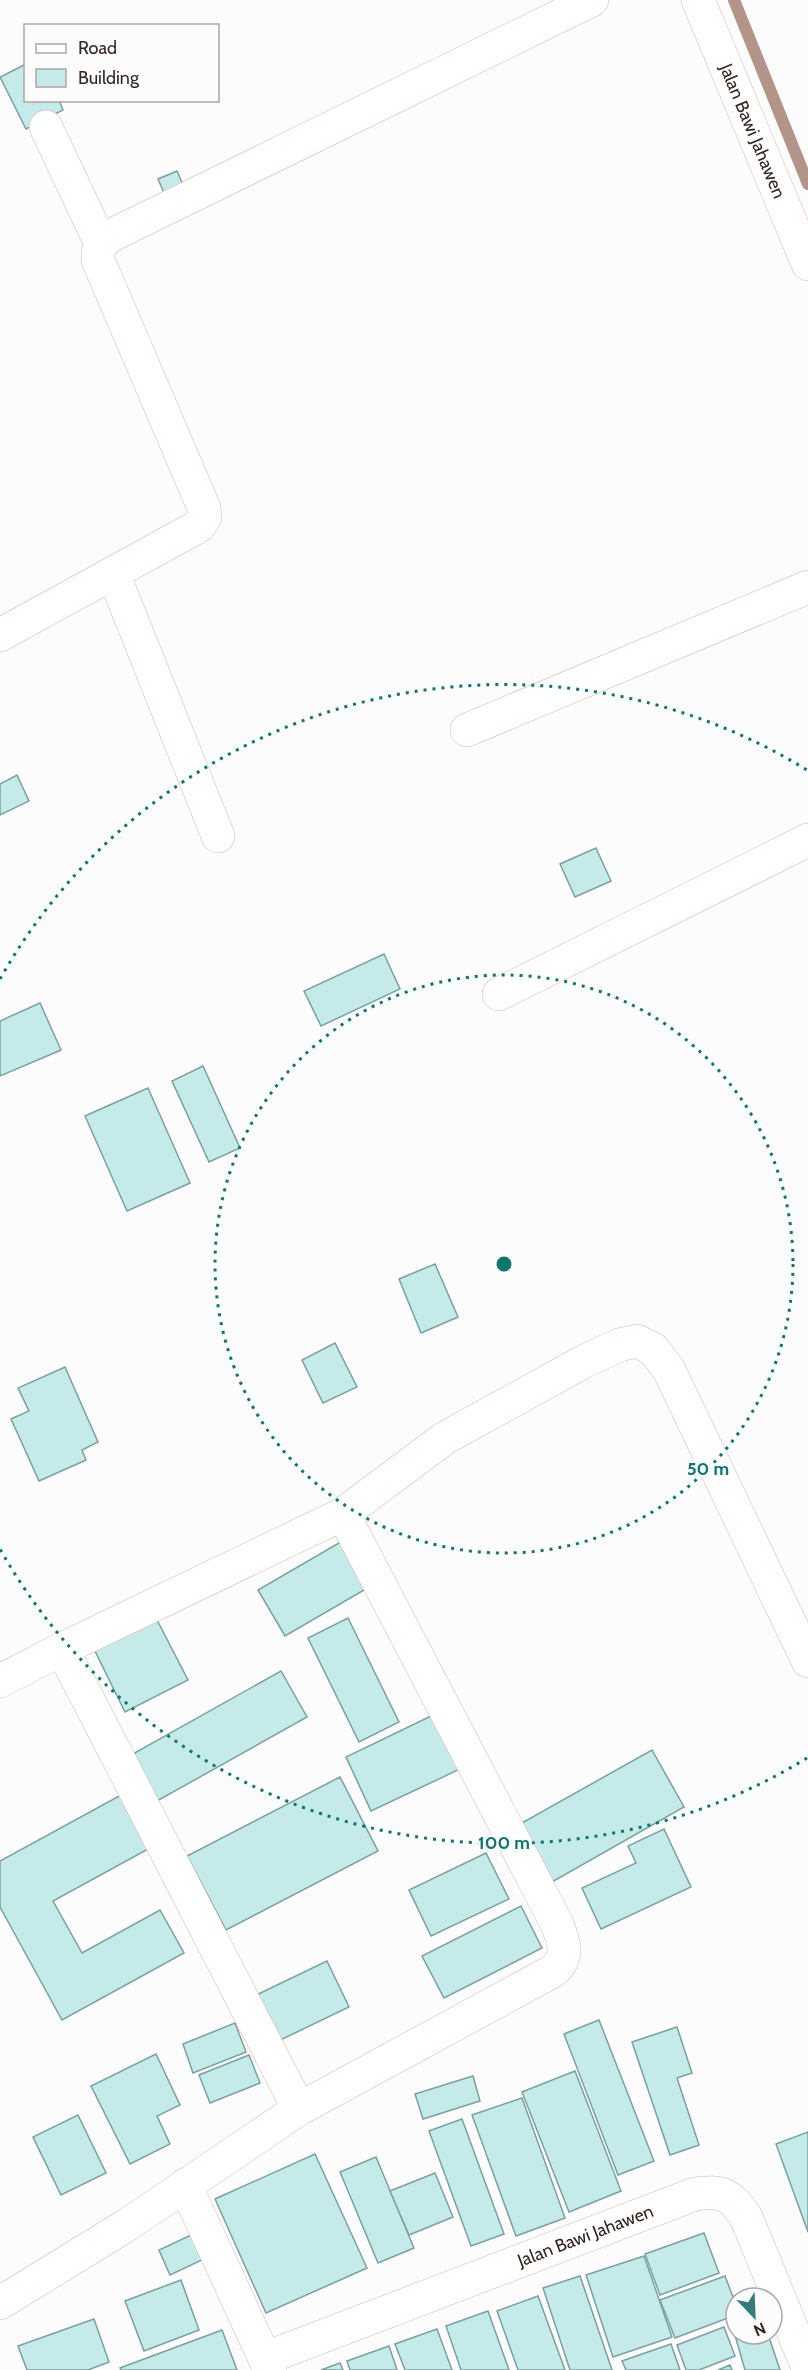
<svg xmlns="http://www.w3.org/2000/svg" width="808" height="2370" viewBox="0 0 808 2370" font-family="Cabin,sans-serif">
  <rect width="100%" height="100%" fill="#fcfcfc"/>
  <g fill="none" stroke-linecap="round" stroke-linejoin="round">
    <polyline stroke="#b39488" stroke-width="12" points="734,0 808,184"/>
  </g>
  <g fill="#c4ebea" stroke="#7aa09f" stroke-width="1.5">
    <polygon points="26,64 26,100 59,100 63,110 26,129 0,77"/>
    <polygon points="177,171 184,187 165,195 158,179"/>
    <polygon points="17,775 29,801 0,815 0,784"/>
    <polygon points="596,848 611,881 575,897 560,864"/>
    <polygon points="384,954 400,989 321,1026 304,991"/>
    <polygon points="40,1003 61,1050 0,1076 0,1021"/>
    <polygon points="203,1066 240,1148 209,1162 172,1081"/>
    <polygon points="148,1088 190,1183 127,1211 85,1116"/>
    <polygon points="435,1264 458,1317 421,1333 399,1279"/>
    <polygon points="335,1343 357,1387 323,1403 302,1360"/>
    <polygon points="65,1367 98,1442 82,1450 86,1460 39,1481 11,1419 29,1411 18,1388"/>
    <polygon points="344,1540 371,1586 285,1636 258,1590"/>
    <polygon points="155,1616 188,1680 125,1712 93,1647"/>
    <polygon points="348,1618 399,1722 359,1742 308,1638"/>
    <polygon points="281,1671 307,1717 157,1801 131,1755"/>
    <polygon points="435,1714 460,1769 371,1811 346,1757"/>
    <polygon points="652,1750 684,1807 552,1882 520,1824"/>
    <polygon points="340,1777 378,1851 226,1930 187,1856"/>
    <polygon points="121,1795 150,1848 53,1901 82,1953 160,1910 184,1953 62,2020 0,1907 0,1861"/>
    <polygon points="664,1829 691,1887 601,1929 582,1888 636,1863 628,1846"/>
    <polygon points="486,1853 509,1899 431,1936 409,1890"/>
    <polygon points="521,1906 542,1948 444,1998 422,1956"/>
    <polygon points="327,1961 349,2007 272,2044 250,1998"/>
    <polygon points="599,2020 654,2161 618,2175 564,2034"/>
    <polygon points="235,2023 246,2052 193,2073 183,2044"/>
    <polygon points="677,2027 692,2073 677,2078 699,2145 670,2155 632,2042"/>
    <polygon points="156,2054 180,2105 157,2116 170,2144 130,2164 91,2086"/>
    <polygon points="249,2055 260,2083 210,2103 199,2075"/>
    <polygon points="575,2071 621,2191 569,2212 522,2092"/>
    <polygon points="473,2076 480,2101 423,2119 415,2094"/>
    <polygon points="522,2098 565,2218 516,2236 472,2115"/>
    <polygon points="78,2115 106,2173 61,2195 33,2137"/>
    <polygon points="462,2119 504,2234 471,2246 429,2131"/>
    <polygon points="808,2132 808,2232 776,2144"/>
    <polygon points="315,2154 367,2268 266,2313 215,2199"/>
    <polygon points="376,2157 414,2248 378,2263 340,2172"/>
    <polygon points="435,2173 453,2217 409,2235 390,2191"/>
    <polygon points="704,2233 719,2273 660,2295 645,2254"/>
    <polygon points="191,2235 202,2260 170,2275 159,2250"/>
    <polygon points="644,2256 672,2337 613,2357 586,2275"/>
    <polygon points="580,2276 612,2370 570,2370 543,2288"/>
    <polygon points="725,2276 736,2305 736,2315 675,2338 660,2300"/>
    <polygon points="181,2280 199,2330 144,2351 125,2301"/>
    <polygon points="538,2296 565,2370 518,2370 497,2311"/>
    <polygon points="488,2311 509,2370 461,2370 446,2326"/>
    <polygon points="94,2319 109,2362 88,2370 27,2370 18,2346"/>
    <polygon points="724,2327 735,2356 699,2370 686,2370 677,2345"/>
    <polygon points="437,2329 452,2370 405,2370 395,2344"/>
    <polygon points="222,2330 237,2370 121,2370 120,2368"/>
    <polygon points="736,2331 736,2334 768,2334 780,2370 745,2370 734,2332"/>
    <polygon points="671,2344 680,2370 626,2370 622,2361"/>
    <polygon points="389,2346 397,2370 350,2370 347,2361"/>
    <polygon points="340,2363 343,2370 321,2370"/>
    <polygon points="730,2365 732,2370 718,2370"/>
  </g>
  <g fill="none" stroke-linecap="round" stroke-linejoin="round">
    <g stroke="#d8b8ab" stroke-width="34">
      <g id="minor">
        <path id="s1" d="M698 0 808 264"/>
        <polyline points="46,127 101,244"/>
        <polyline points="113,573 218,836"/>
        <path d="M0 635 199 526 205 517 204 508 98 260C97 247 102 242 112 235L592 0"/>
        <polyline points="467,730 808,587"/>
        <polyline points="499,994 808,840"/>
        <polyline points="62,1649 299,2109"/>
        <polyline points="0,1681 62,1649 343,1514 445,1438 583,1362 619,1345 637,1341 653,1349 669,1370 808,1661"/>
        <polyline points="185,2185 270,2370"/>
        <path d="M0 2303 127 2225 299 2109 553 1971C570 1957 564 1942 557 1924L343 1514"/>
        <path id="s2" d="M266 2358 695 2194C723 2190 730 2194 746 2217L808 2368"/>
      </g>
    </g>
    <use href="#minor" stroke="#fff" stroke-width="33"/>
  </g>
  <g fill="none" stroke="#0f766e" stroke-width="3" stroke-dasharray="3 6">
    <circle cx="504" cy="1264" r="289"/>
    <path d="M807 1758A579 579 0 0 1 0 1549M0 979A579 579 0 0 1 807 770"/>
  </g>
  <g text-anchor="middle" stroke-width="5" stroke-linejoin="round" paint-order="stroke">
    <g font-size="18" fill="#342722" stroke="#fcfcfc">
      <text dy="6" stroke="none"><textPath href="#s1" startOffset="142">Jalan Bawi Jahawen</textPath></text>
      <text dy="6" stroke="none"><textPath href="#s2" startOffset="342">Jalan Bawi Jahawen</textPath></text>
    </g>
  </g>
  <circle cx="504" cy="1264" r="9" fill="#0f766e" stroke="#fcfcfc" stroke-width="3"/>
  <g font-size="18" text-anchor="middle" font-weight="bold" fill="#0f766e" stroke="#fcfcfc" stroke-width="5" stroke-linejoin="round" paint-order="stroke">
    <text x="708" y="1475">50 m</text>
    <text x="504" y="1849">100 m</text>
  </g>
  <rect x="24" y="24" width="195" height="78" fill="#fcfcfc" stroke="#aca7a5" stroke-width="1.5"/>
  <rect x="36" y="44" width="30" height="9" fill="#ffffff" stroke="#aca7a5" stroke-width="1.5"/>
  <text x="78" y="54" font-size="18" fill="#342722">Road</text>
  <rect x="36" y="69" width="30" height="18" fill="#c4ebea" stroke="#aca7a5" stroke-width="1.5"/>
  <text x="78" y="84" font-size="18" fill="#342722">Building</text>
  <g transform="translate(754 2316) rotate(157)"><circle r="28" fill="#fcfcfc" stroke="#aca7a5" stroke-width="1.5"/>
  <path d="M0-4.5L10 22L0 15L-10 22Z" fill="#337c7b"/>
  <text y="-9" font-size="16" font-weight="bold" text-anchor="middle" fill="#342722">N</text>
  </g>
</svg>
